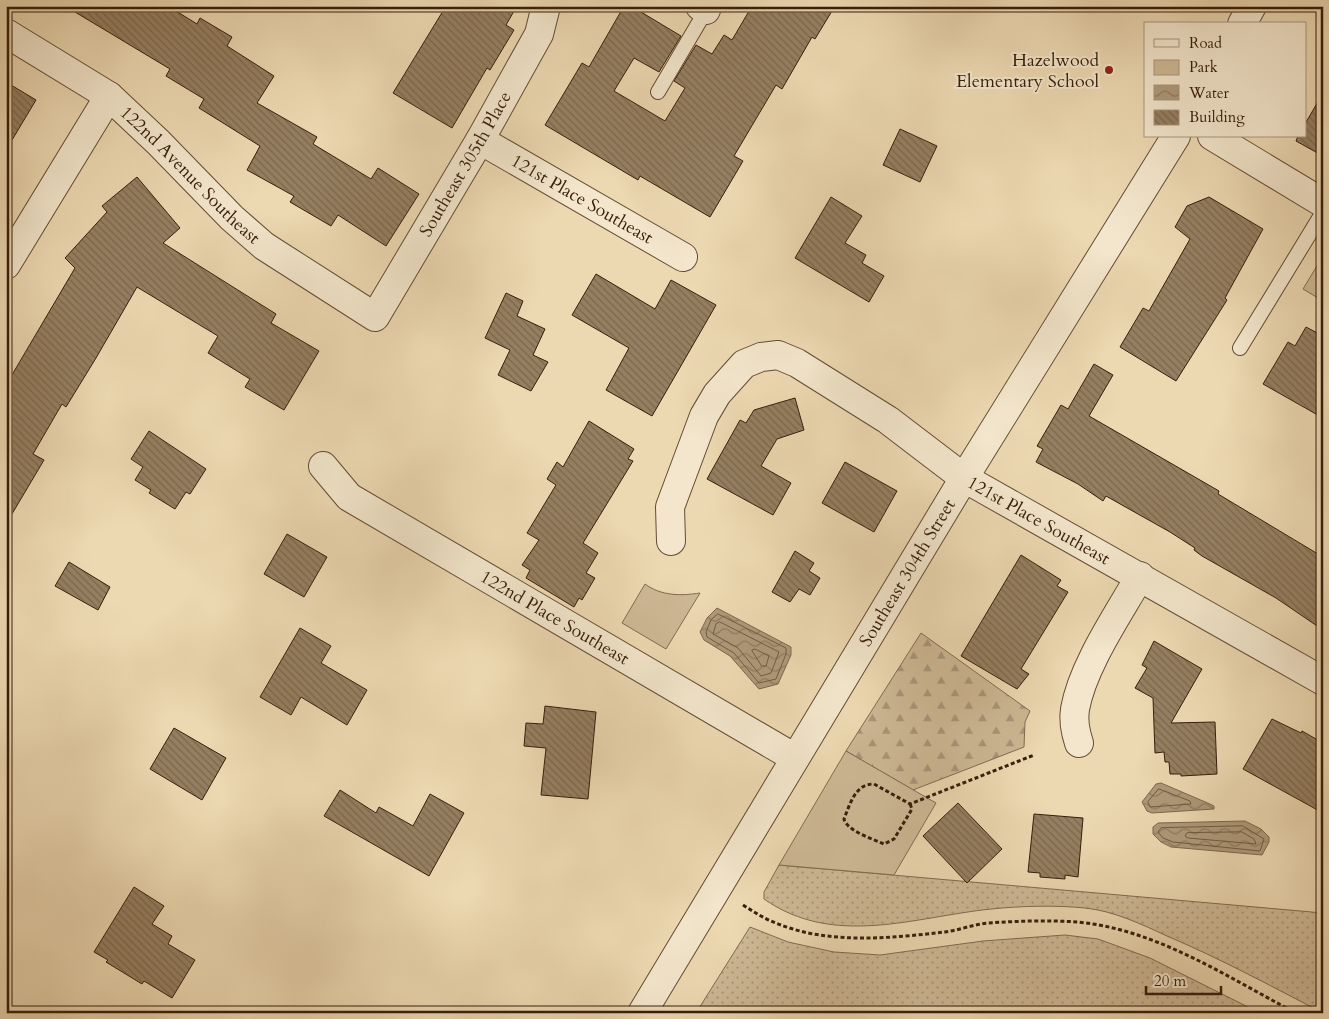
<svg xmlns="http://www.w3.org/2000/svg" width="1329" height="1019" viewBox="0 0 1329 1019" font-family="Cardo,serif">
  <defs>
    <pattern id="grass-dots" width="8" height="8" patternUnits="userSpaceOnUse" patternTransform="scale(1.25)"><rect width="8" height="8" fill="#cdb895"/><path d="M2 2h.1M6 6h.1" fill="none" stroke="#a79578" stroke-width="1.8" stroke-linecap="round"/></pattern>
    <pattern id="forest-firs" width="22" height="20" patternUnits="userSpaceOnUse" patternTransform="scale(1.25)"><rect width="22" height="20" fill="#cdb895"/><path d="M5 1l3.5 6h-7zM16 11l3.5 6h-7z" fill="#a79578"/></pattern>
    <pattern id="water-waves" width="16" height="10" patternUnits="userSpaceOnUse" patternTransform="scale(1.25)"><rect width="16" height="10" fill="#ae9979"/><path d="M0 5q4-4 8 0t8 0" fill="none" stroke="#8e7c61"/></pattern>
    <pattern id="building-back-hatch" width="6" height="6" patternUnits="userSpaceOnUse" patternTransform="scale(1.25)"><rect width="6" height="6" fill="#957f61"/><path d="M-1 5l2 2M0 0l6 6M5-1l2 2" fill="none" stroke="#7a674e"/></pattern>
  </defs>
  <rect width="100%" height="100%" fill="#ecd8b1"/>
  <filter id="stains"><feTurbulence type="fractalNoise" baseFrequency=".004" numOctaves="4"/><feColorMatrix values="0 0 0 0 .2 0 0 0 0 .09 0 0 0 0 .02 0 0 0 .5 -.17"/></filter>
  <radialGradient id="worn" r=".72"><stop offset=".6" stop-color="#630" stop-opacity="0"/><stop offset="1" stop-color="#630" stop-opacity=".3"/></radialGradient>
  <g fill="url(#grass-dots)" stroke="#826b50">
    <path d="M779 865 1323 913V1013C1271 986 1221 959 1167 936 1141 924 1114 911 1085 908 1054 905 1022 906 991 909 914 917 834 948 764 899V892Z"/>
    <polygon points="750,927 788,942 834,952 880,955 983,941 1065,935 1098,939 1150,958 1260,1013 696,1013"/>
  </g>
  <polygon fill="url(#forest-firs)" stroke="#826b50" points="921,633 1030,711 1025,722 1024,747 913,790 846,751"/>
  <g fill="#cdb895" stroke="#826b50">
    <polygon points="1323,256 1323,301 1303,289"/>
    <path d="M645 584C661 596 681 596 700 593L666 649 622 623Z"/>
    <polygon points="846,751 936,803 894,875 779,865"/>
  </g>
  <g fill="url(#water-waves)" stroke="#7e684d">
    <polygon points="717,608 791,647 791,655 778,684 759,689 730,656 704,640 700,632 707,618"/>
    <polygon points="1161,783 1210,804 1214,806 1214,809 1152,813 1147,811 1142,802 1156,784"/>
    <polygon points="1245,821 1261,829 1269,837 1269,842 1262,855 1171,847 1161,842 1153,834 1153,827 1158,823"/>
  </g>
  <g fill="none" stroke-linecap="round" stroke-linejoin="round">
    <g stroke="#725c42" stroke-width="1">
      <polygon points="718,614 786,648 786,654 776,679 759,683 734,653 707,637 706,632 711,620"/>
      <polygon points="720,622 779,652 771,673 761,676 738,648 713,634 716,624"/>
      <polygon points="752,650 755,649 769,656 766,666 762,666"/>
      <polygon points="1159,789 1190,801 1191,804 1150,807 1148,802"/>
      <polygon points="1243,826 1264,839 1260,851 1173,842 1163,838 1158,832 1161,828"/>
      <polygon points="1242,832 1254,839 1256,844 1188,838 1185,836 1187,833"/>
    </g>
  </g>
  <g fill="url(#building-back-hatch)" stroke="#371e0b">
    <polygon points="65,6 168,6 197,24 200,18 232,37 227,46 274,76 257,103 317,137 313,144 371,179 378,168 419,194 386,246 338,215 331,226 290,202 294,196 247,170 260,146 199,108 204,99 166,76 170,69"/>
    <polygon points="446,6 517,6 506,25 514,30 490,70 487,68 452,128 393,93"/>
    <polygon points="624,6 631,6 681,36 659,72 634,58 614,91 665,121 685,88 674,81 696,45 712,54 724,35 732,40 752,6 835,6 815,39 812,37 782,89 776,85 734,156 743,161 710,217 640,176 638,180 545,125 582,63 589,67"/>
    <polygon points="6,82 36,100 6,150"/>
    <polygon points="1323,93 1323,156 1296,141 1298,136 1305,136 1305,124"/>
    <polygon points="900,129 937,146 920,182 883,165"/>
    <polygon points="137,177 180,228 163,243 276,314 271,323 319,351 284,410 245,387 250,379 208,353 218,336 137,287 96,358 66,407 62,404 33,454 44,460 6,524 6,385 75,268 65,258 107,212 102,206"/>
    <polygon points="831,197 862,216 845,243 866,255 862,263 884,276 869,302 795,258"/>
    <polygon points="1209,197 1263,229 1225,298 1227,300 1176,381 1120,347 1143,308 1149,311 1190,239 1175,227 1187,206"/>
    <polygon points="596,274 655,309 671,280 716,305 652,416 606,390 629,348 572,315"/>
    <polygon points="506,293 523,301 517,316 545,329 533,355 548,362 531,391 498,375 510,350 485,338"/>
    <polygon points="1306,327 1323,336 1323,418 1263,384 1288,342 1295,346"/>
    <polygon points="1094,364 1113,375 1089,416 1219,491 1218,494 1323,557 1323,630 1276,598 1202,556 1194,550 1195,548 1170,532 1106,496 1103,501 1078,484 1036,462 1043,449 1037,446 1061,405 1068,409"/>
    <polygon points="795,398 804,430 777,439 761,466 791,483 773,515 707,479 740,420 746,423 754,410"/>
    <polygon points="589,421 634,449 628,459 633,461 583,543 598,553 586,573 595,578 582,600 579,598 574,607 526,578 530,570 522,565 539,540 527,533 556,485 547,479 557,462 563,467"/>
    <polygon points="149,431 206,469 190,494 186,492 175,509 149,493 151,490 135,480 143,467 131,459"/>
    <polygon points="845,462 897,491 874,532 822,503"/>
    <polygon points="287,534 327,557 304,597 264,574"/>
    <polygon points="795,551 814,563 809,571 820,578 810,595 799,589 790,602 772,592"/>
    <polygon points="1021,555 1061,580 1057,586 1068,592 1021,669 1029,674 1017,689 961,656"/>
    <polygon points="69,562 110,587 98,610 55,586"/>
    <polygon points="300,628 331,646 321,663 367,690 347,725 301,697 291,715 260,697"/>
    <polygon points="1154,641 1202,669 1171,723 1215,722 1217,774 1181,776 1181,774 1170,774 1169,762 1165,762 1164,752 1155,753 1153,698 1135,688 1147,668 1142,665"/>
    <polygon points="545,706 596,712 588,799 541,795 546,748 524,746 526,723 543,724"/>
    <polygon points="1272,719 1301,733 1302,731 1323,743 1323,813 1243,769"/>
    <polygon points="174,728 226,758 202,800 150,769"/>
    <polygon points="340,790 376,813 379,807 413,826 430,794 464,813 429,876 324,816"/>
    <polygon points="958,803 1002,849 967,883 923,836"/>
    <polygon points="1034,814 1083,818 1078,877 1065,875 1065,879 1040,877 1040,873 1028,872"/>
    <polygon points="134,887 164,906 152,924 172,936 168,944 195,960 172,998 144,981 142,984 106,962 108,960 94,952"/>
  </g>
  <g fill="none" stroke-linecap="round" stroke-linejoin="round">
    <g stroke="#644c34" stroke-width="16">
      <g id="service">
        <polyline points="658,92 708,7"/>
        <polyline points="1240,348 1323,212"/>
      </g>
    </g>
    <g stroke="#644c34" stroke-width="30">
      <g id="minor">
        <polyline points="700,6 706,10"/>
        <path id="s1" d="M6 33 109 96 158 142 232 218 264 246 375 317 480 140 539 34 546 6"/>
        <polyline points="1212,136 1323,203"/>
        <path id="s2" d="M480 140 683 257"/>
        <polyline points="6,265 109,96"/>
        <path id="s3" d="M323 466 349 497 795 758"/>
        <path id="s4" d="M671 541 670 507 704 416 717 394 744 364 761 357 778 355 797 363 888 420 964 478 1323 681"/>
        <path d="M1079 743C1075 731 1073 721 1075 709 1083 665 1118 615 1140 576"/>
      </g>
    </g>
    <g stroke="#644c34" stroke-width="30">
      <g id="tertiary">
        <polyline points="1242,24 1252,6"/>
        <path id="s5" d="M642 1013 964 478 1176 136"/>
      </g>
    </g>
    <g stroke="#371e0b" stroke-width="3" stroke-dasharray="4 2.5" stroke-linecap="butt">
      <path d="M910 804 912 809 894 839 884 844C873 839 847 831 844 819 850 804 855 784 874 784L910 804 1034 755"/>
      <path d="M743 905C754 912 765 919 776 923 828 945 891 938 945 932 960 930 974 924 989 923 1018 921 1049 920 1077 922 1156 929 1227 977 1296 1013"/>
    </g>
    <use href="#service" stroke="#f3e6cc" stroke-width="14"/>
    <use href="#minor" stroke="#f3e6cc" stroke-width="28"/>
    <use href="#tertiary" stroke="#f3e6cc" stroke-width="28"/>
  </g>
  <circle fill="#8f2418" stroke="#f3e6cc" stroke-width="2" cx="1109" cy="70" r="5"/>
  <g text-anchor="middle" stroke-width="4" stroke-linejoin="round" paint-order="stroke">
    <g font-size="18" fill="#371e0b" stroke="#f3e6cc" text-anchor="end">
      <text x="1099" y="66">Hazelwood<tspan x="1099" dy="21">Elementary School</tspan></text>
    </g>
    <g font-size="18" fill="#371e0b" stroke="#f3e6cc">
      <text dy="6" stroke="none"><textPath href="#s1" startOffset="646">Southeast 305th Place</textPath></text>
      <text dy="6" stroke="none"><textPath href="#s1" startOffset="234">122nd Avenue Southeast</textPath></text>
      <text dy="6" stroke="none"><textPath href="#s2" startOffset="118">121st Place Southeast</textPath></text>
      <text dy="6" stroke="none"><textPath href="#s4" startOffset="542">121st Place Southeast</textPath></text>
      <text dy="6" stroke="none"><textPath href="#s5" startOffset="514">Southeast 304th Street</textPath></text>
      <text dy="6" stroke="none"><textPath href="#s3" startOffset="279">122nd Place Southeast</textPath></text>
    </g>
  </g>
  <rect width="1329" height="1019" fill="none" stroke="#ecd8b1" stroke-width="25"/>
  <rect x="8" y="8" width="1314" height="1004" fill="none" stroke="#371e0b" stroke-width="2.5"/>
  <rect x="12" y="12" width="1304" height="994" fill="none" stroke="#371e0b"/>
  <rect x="1144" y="22" width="162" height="115" fill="#f3e6cc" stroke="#a8967f"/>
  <rect x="1154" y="39" width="25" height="8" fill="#f3e6cc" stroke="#a8967f"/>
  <text x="1189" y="48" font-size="15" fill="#371e0b">Road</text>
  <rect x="1154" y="60" width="25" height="15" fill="#cdb895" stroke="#a8967f"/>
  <text x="1189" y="72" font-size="15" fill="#371e0b">Park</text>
  <rect x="1154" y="85" width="25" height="15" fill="url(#water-waves)" stroke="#a8967f"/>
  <text x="1189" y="98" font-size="15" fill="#371e0b">Water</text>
  <rect x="1154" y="110" width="25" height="15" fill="url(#building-back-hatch)" stroke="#a8967f"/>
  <text x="1189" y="122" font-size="15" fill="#371e0b">Building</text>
  <path d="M1146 986v8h75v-8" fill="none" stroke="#371e0b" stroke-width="2.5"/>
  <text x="1154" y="986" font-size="15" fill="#371e0b" stroke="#f3e6cc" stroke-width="4" paint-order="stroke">20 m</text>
  <rect width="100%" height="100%" filter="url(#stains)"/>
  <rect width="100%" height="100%" fill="url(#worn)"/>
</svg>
